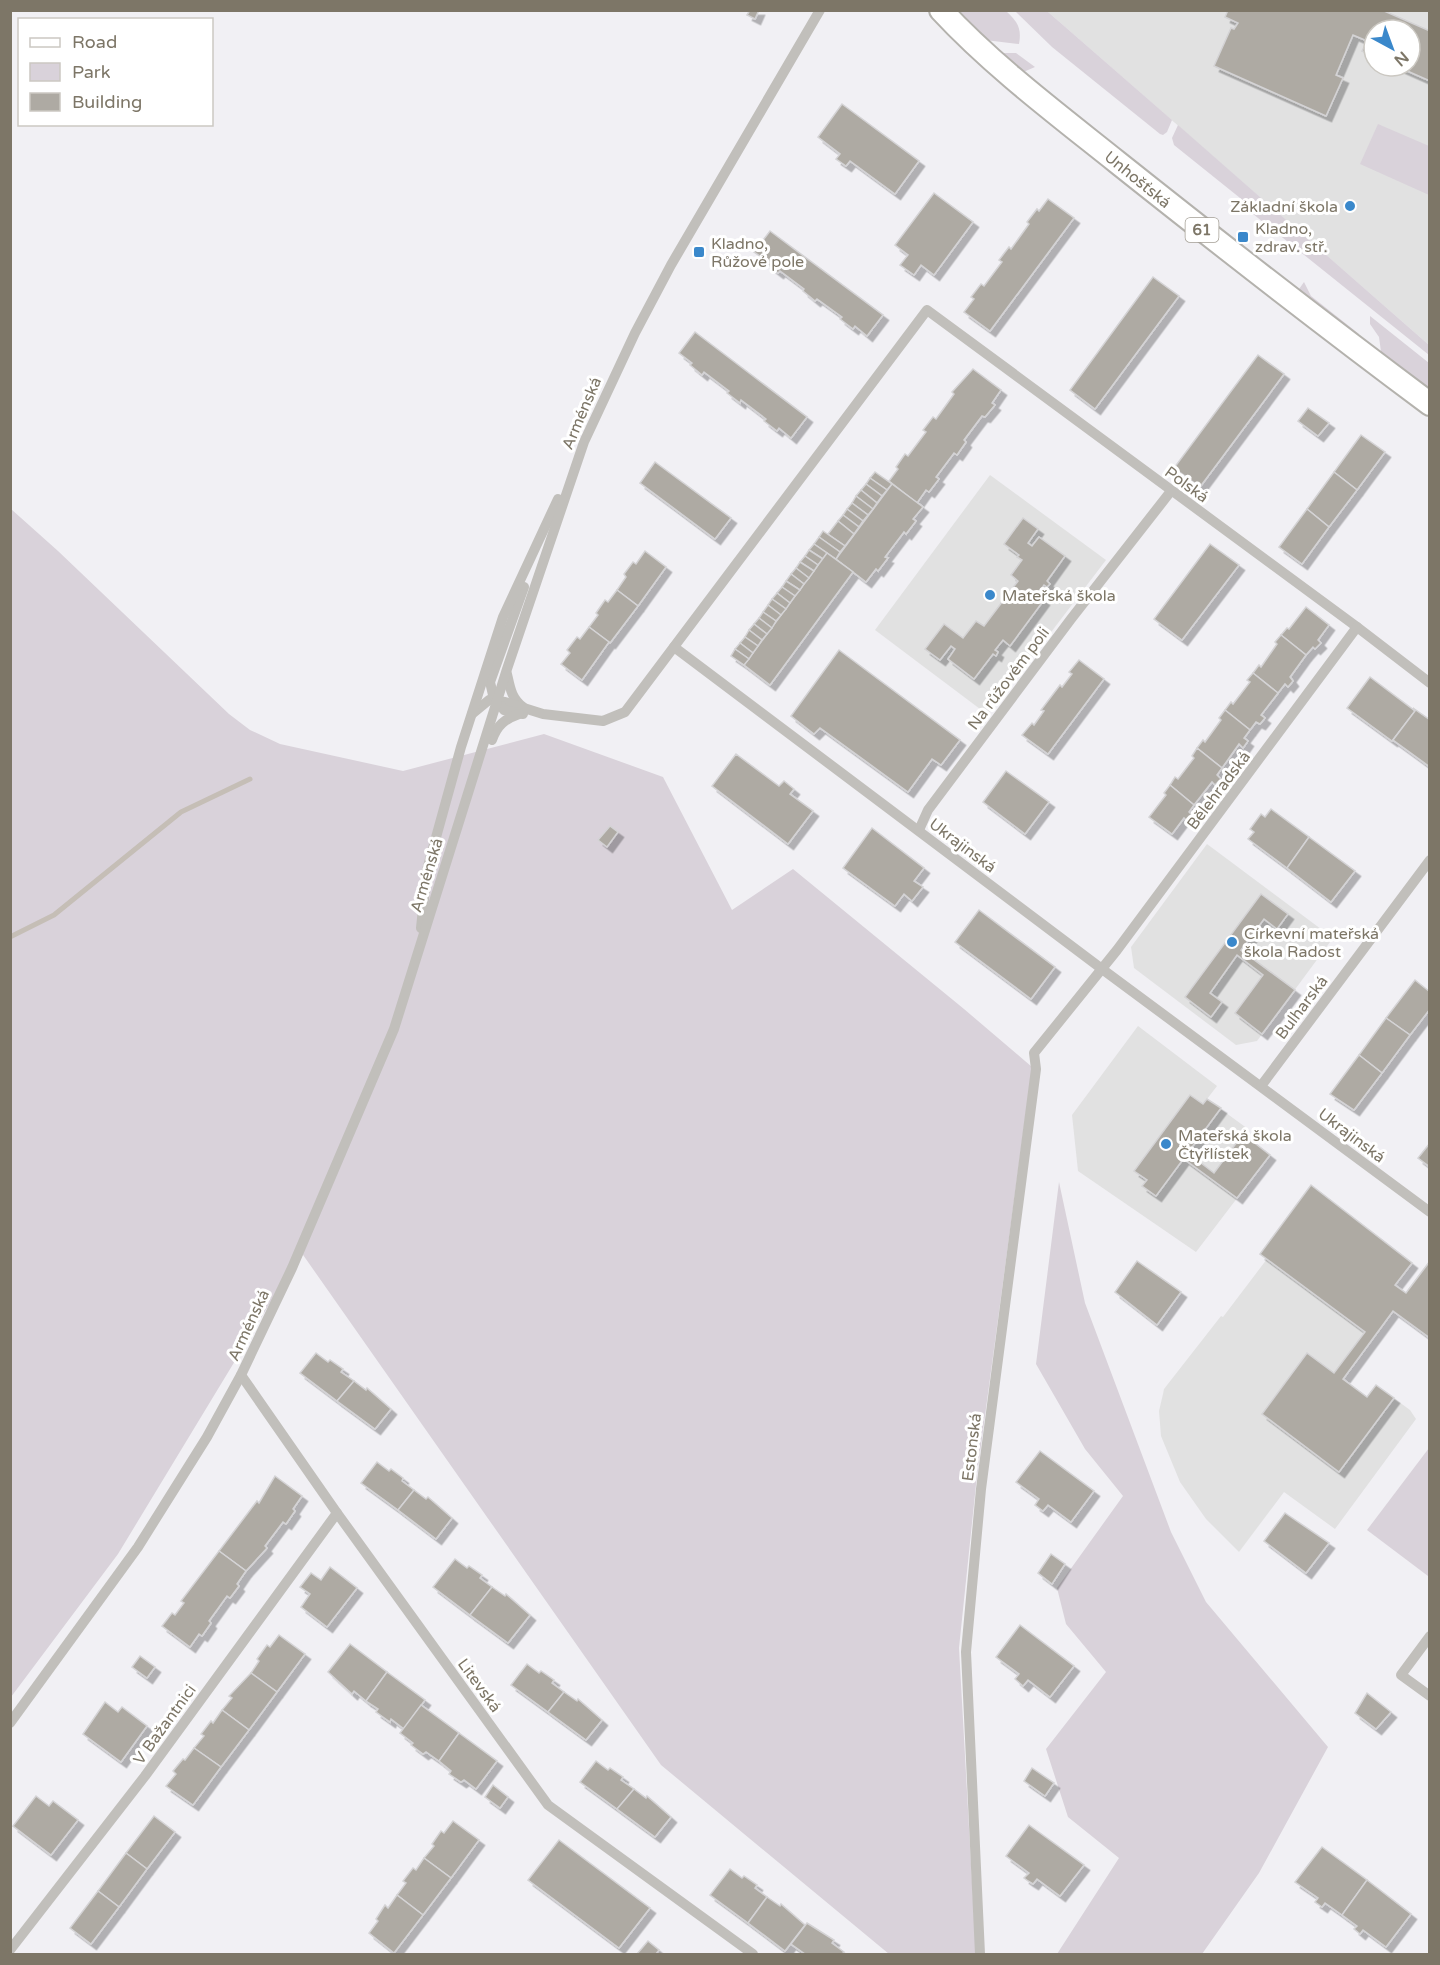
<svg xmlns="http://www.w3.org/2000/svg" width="1440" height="1965" viewBox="0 0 1440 1965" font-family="'Varela Round',sans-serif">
  <defs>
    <filter id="shadow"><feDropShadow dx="5.5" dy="5.5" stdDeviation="0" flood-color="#0004"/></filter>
  </defs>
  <rect width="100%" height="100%" fill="#f1f0f4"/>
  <g fill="#e1e1e1" fill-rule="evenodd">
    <path d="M1047 11H1429V345ZM1374 30H1410V66H1374Z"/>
    <polygon points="990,475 1106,560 988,715 875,630"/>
    <polygon points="1207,844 1333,938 1257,1041 1236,1045 1134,968 1131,947"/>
    <polygon points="1138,1026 1217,1086 1207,1099 1248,1129 1243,1135 1270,1155 1196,1252 1078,1171 1072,1115"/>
    <polygon points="1337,1206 1412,1263 1396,1285 1406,1292 1429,1261 1429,1338 1393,1311 1343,1379 1367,1397 1376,1385 1410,1410 1416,1419 1335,1529 1284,1492 1239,1552 1206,1519 1180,1482 1161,1436 1159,1411 1163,1394 1164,1389 1221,1316 1223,1317 1267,1259"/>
  </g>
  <g fill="#d9d2da">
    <path d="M958 11H1006C1017 21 1022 28 1019 44L985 40Z"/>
    <polygon points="1015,11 1047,11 1172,120 1167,132 1163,135 1160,134 1052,47"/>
    <polygon points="997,53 1016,53 1035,67 1021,73"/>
    <polygon points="1378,124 1429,146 1429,195 1360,164"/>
    <polygon points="1178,125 1429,345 1429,355 1253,214 1250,206 1174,145 1172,138"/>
    <polygon points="1304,282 1311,296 1359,334 1351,335 1297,292"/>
    <polygon points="1370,316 1429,363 1429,390 1382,359 1379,337 1370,324"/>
    <polygon points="11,509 58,551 229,714 250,730 280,744 403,771 544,734 663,777 732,910 793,869 964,1009 1032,1067 977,1475 959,1648 976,1954 889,1954 661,1765 301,1252 118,1554 11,1697"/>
    <polygon points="1059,1182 1085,1303 1171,1532 1206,1602 1328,1747 1259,1873 1202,1954 1057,1954 1119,1858 1068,1817 1046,1749 1106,1672 1066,1624 1057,1588 1123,1496 1085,1449 1036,1364"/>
    <polygon points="1429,1448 1430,1573 1428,1576 1367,1530"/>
  </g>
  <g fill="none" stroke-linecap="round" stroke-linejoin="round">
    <polyline stroke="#c5beb6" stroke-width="5" points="10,937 54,915 181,812 250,779"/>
  </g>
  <g fill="#aeaaa3" stroke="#d4d3d5" stroke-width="1.5" filter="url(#shadow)">
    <polygon points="750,10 759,10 755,19 747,15"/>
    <polygon points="1228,10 1382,10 1430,31 1430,81 1396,66 1410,66 1410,30 1374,30 1374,56 1362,51 1367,41 1353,35 1336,75 1343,78 1326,116 1214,66 1231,28 1234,29 1238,23 1225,17"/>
    <polygon points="842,104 919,161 895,194 850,161 846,166 836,159 840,154 818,137"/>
    <polygon points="934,193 973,222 934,275 921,265 914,275 900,265 908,255 895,245"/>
    <polygon points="1048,199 1074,218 990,331 964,312 974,299 971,297 981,284 984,286 1002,262 999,260 1009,247 1011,249 1029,224 1027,222 1037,209 1039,211"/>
    <polygon points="770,231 883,315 867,336 855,326 853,329 840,319 842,317 817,299 815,301 803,291 804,289 780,271 778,273 765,263 767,261 754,252"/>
    <polygon points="1153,277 1179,296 1095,409 1070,390"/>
    <polygon points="695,332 807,417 791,438 779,428 777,431 764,421 766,419 741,400 740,403 727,393 729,391 704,372 702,375 690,365 692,363 679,353"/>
    <polygon points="1258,355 1284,374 1200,487 1174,468"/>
    <polygon points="973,369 1001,390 992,403 995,405 985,417 982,416 964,440 966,442 957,455 954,453 936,477 939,479 929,492 926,490 917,503 889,481 898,469 896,467 905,454 908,456 926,432 923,430 933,417 936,419 954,394 952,392"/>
    <polygon points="1308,408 1329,423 1318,436 1298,421"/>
    <polygon points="1361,435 1385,452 1357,490 1334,472"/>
    <polygon points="655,462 731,518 715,539 640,483"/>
    <polygon points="875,472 892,484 887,490 870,478"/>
    <polygon points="1334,472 1357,490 1329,527 1307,509"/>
    <polygon points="870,478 887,490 882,496 866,484"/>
    <polygon points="866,484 882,496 877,503 861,490"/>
    <polygon points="892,484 923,507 913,519 916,521 906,534 904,532 885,557 888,558 878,571 876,569 866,582 836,559"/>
    <polygon points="861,490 877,503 873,509 856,496"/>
    <polygon points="856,496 873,509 868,515 852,503"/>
    <polygon points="852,503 868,515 863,521 847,509"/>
    <polygon points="847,509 863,521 859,527 843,515"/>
    <polygon points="1307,509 1329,527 1302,564 1279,547"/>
    <polygon points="843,515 859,527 854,534 838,521"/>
    <polygon points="1023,518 1038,529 1028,543 1032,546 1039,537 1065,556 1047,581 1050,584 1047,587 1044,585 1037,595 1044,600 1010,646 1003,640 995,650 998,652 996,656 993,654 974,679 948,659 955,649 951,646 940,660 925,649 944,624 963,638 976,621 984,626 1018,581 1011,575 1022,560 1017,557 1019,555 1004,544"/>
    <polygon points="838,521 854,534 845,546 828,534"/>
    <polygon points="823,531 845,546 840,552 819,537"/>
    <polygon points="819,537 840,552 836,559 814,544"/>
    <polygon points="814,544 827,553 823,559 809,550"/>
    <polygon points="1210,544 1239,565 1182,640 1154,619"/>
    <polygon points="809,550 823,559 818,565 805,556"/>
    <polygon points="645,551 666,567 638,606 617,590 626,577 624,574 633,562 636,564"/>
    <polygon points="827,553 853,572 770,685 744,665"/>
    <polygon points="805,556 818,565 814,571 800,562"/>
    <polygon points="800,562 814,571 809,578 796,568"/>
    <polygon points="796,568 809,578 804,584 791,574"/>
    <polygon points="791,574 804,584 800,590 786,581"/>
    <polygon points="786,581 800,590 795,596 782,587"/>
    <polygon points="782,587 795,596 790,603 777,593"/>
    <polygon points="617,590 638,606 610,643 589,627 598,615 596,613 605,600 608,602"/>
    <polygon points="777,593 790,603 786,609 772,599"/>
    <polygon points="772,599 786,609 781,615 768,605"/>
    <polygon points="768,605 781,615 776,621 763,612"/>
    <polygon points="1306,607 1329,625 1318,640 1321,643 1315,649 1313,647 1306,655 1281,635 1287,628 1289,629"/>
    <polygon points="763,612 776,621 772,628 759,618"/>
    <polygon points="759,618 772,628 767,634 754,624"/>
    <polygon points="754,624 767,634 762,640 749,630"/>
    <polygon points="589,627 609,642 582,680 561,664 570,653 567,650 577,637 580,639"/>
    <polygon points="749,630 762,640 758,646 745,637"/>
    <polygon points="1281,635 1306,655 1290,677 1293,681 1288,687 1285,684 1278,693 1253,673 1259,665 1261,667 1277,644 1275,642"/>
    <polygon points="745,637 758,646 753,653 740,643"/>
    <polygon points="740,643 753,653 749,659 735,649"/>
    <polygon points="735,649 749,659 744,665 731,656"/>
    <polygon points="839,650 960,740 941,765 932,759 908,792 820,728 814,734 791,716"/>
    <polygon points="1079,660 1104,679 1048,754 1022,735 1032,723 1034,725 1044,711 1041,710 1060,685 1062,687 1072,674 1069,672"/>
    <polygon points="1253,673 1278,693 1261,715 1265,718 1260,724 1256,722 1250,730 1225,710 1231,702 1233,704 1250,682 1247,680"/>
    <polygon points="1370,677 1415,711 1392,741 1347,708"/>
    <polygon points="1413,708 1430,720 1430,767 1393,740 1415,711"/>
    <polygon points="1225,710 1250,730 1244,738 1248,741 1243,748 1239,744 1222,768 1197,748 1203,740 1205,742 1221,720 1219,718"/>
    <polygon points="1197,748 1222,768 1217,775 1221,779 1215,785 1212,782 1194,805 1170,785 1175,777 1178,779 1194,758 1192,756"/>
    <polygon points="736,754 779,786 784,781 794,789 790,794 813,811 788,844 712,786"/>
    <polygon points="1006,771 1049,802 1025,834 983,802"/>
    <polygon points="1170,785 1194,805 1189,812 1193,816 1188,822 1184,818 1172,834 1149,817 1166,795 1164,793"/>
    <polygon points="1271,809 1309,837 1287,868 1248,839 1254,832 1250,829 1261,814 1265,817"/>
    <polygon points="610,826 618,832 607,847 598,840"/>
    <polygon points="872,828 924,868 914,881 923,887 912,901 904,894 895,906 843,868"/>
    <polygon points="1309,837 1355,871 1331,902 1287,868"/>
    <polygon points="1261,894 1288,914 1277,929 1264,919 1241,950 1295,990 1262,1034 1235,1013 1263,975 1237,955 1210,993 1222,1002 1211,1017 1185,997"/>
    <polygon points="979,910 1055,967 1031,999 955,942"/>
    <polygon points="1415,980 1430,992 1430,1009 1410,1035 1386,1018"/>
    <polygon points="1386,1018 1410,1035 1382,1073 1359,1055"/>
    <polygon points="1359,1055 1382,1073 1354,1110 1330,1094"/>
    <polygon points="1190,1095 1203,1104 1207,1099 1221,1108 1156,1196 1142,1186 1147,1180 1134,1171"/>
    <polygon points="1243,1134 1270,1155 1237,1198 1184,1159 1188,1153 1214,1173"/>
    <polygon points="1430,1143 1430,1167 1418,1158"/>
    <polygon points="1311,1185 1412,1263 1395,1285 1406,1293 1430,1261 1430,1338 1393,1311 1343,1379 1367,1397 1376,1385 1394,1398 1339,1472 1262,1414 1307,1353 1334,1373 1365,1332 1260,1254"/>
    <polygon points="1137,1261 1181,1292 1157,1325 1115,1292"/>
    <polygon points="316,1353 328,1362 330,1360 343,1369 341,1372 354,1381 337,1401 300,1373"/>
    <polygon points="354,1381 366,1390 367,1388 391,1409 375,1429 337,1401"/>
    <polygon points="1040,1451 1094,1491 1071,1522 1048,1505 1043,1511 1035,1505 1039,1499 1016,1482"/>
    <polygon points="377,1462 389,1471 391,1469 403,1478 402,1481 414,1490 398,1510 361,1483"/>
    <polygon points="275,1476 302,1496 293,1509 295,1511 286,1524 283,1522 265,1546 267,1548 246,1571 219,1551 257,1501 259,1503"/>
    <polygon points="414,1490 426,1499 428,1497 452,1518 436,1539 398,1510"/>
    <polygon points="1285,1513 1329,1543 1306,1573 1264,1541"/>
    <polygon points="219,1551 246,1571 237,1584 239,1586 230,1598 227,1596 209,1621 211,1623 202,1636 199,1634 190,1647 162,1626 172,1613 175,1615 184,1603 181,1601"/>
    <polygon points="1051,1554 1065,1564 1052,1584 1038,1573"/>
    <polygon points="455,1559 467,1568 469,1566 482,1575 480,1578 492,1587 470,1615 433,1587"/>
    <polygon points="330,1567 357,1588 327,1627 301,1607 310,1594 300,1587 311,1573 321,1580"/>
    <polygon points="492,1587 505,1596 506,1594 530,1615 508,1643 470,1615"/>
    <polygon points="1020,1625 1074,1666 1050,1697 1028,1680 1023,1686 1015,1679 1019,1674 996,1657"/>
    <polygon points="279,1635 305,1654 277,1692 251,1673 259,1661 257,1659 267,1645 270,1647"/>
    <polygon points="350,1644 387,1672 366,1701 354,1691 352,1694 328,1672"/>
    <polygon points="140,1656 155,1667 147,1678 132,1667"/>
    <polygon points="527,1664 539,1673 541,1671 554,1680 552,1683 564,1692 548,1712 511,1685"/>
    <polygon points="387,1672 425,1700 404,1729 391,1719 390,1722 376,1712 378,1709 366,1701"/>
    <polygon points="251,1673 277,1692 249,1730 222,1710 232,1698 229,1696"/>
    <polygon points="564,1692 577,1701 578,1699 602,1720 586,1740 548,1712"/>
    <polygon points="1367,1693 1391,1712 1376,1729 1355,1713"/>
    <polygon points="105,1702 118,1712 122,1707 147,1726 121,1762 83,1734"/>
    <polygon points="421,1705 459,1733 439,1761 426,1752 423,1754 411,1745 413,1743 400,1733"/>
    <polygon points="222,1710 249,1730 221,1767 194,1748 204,1736 201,1734 211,1721 213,1723"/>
    <polygon points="459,1733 497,1761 476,1789 464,1780 461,1782 449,1774 451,1771 439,1761"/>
    <polygon points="194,1748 221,1767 193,1805 166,1786 176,1774 173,1771 183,1759 185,1760"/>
    <polygon points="596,1761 608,1770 610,1768 623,1777 621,1780 634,1789 617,1809 580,1782"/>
    <polygon points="1032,1768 1054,1783 1045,1796 1024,1781"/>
    <polygon points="493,1785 508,1797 500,1808 485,1797"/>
    <polygon points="634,1789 646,1798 647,1796 671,1817 655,1837 617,1809"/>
    <polygon points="36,1796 49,1806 53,1801 78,1820 51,1855 13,1826"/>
    <polygon points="154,1816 175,1832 147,1869 126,1853"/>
    <polygon points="453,1821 479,1840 451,1878 424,1858 434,1846 432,1844 441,1831 444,1833"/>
    <polygon points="1029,1825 1084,1865 1060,1896 1037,1879 1033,1884 1028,1881 1024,1878 1029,1873 1006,1856"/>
    <polygon points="559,1840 650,1908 619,1948 528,1880"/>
    <polygon points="1322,1847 1367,1880 1342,1915 1325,1903 1322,1907 1315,1902 1318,1898 1295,1882"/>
    <polygon points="126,1853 147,1869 119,1907 98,1891"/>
    <polygon points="424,1858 451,1878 423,1915 397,1895 406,1883 403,1881 413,1868 416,1870"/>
    <polygon points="730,1869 742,1878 744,1876 757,1885 755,1888 767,1897 748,1923 710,1895"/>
    <polygon points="1367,1880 1411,1914 1386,1947 1363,1930 1360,1934 1354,1929 1357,1926 1342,1915"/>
    <polygon points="98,1891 119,1907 91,1944 70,1928"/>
    <polygon points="397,1895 423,1915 394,1953 369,1933 378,1921 376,1919 385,1905 388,1908"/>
    <polygon points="767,1897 780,1906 781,1904 805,1925 785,1951 748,1923"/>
    <polygon points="807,1923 834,1940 832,1943 844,1952 842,1954 805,1954 791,1944"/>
    <polygon points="648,1941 659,1950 656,1954 637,1954"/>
  </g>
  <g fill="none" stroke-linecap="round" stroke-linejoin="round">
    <g stroke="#b4b2ad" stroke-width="26">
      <path id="major" d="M941 10C993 66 1057 114 1117 162 1220 244 1324 325 1430 404"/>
    </g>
    <g stroke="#c1bfbb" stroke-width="10">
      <polyline points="674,647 1102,969 1430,1212"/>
      <path d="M507 674C510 687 511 698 523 707"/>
      <polyline points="472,714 489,700 505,702 543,714 603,721 625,712 927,310 1357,627 1430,683"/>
      <polyline points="523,714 504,710 493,695 490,682 524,587"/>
      <path d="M492 740C497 725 505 719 519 714"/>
      <polyline points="919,830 928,810 1071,619 1171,491"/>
      <polyline points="421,928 427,870 461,747 503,617 558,499"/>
      <polyline points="1261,1086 1430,860"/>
      <polyline points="241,1375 337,1513 548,1805 753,1954"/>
      <polyline points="1430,1636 1401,1675 1430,1696"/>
      <polyline points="10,1723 138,1547 207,1437 241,1375 292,1268 394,1029 507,669 584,442 635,333 671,265 820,10"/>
      <polyline points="10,1950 145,1776 337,1513"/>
      <polyline points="980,1954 966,1652 981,1489 1036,1069 1034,1053 1117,950 1357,627"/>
    </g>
    <use href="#major" stroke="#fff" stroke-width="22"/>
  </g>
  <g fill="#3a88cb" stroke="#fff" stroke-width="2">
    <circle cx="1350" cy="206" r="6"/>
    <rect x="1237" y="231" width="12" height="12" rx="3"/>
    <rect x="693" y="246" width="12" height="12" rx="3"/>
    <circle cx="990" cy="595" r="6"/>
    <circle cx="1232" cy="942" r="6"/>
    <circle cx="1166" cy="1144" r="6"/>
  </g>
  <g text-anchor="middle" stroke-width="6" stroke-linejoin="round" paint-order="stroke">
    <rect fill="#fff" stroke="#a49f95" stroke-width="1.5" x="1185.5" y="218" width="33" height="24" rx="4.5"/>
    <g font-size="15" font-weight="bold" fill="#7d7667">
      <text x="1202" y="235">61</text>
    </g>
    <g font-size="16" fill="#7d7667" stroke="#fff">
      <text transform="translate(1138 179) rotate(39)" y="6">Unhošťská</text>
      <text transform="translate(581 413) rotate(-67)" y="6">Arménská</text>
      <text transform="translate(1187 484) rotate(36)" y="6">Polská</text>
      <text transform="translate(1008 678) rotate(-53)" y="6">Na růžovém poli</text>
      <text transform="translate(1218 790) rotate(-53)" y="6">Bělehradská</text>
      <text transform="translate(963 845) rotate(37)" y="6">Ukrajinská</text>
      <text transform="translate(426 875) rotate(-73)" y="6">Arménská</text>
      <text transform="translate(1301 1007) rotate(-53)" y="6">Bulharská</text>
      <text transform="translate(1352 1135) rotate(37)" y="6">Ukrajinská</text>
      <text transform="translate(248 1325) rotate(-65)" y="6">Arménská</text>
      <text transform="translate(971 1447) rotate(-83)" y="6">Estonská</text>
      <text transform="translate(480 1685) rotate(54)" y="6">Litevská</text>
      <text transform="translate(164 1724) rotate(-54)" y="6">V Bažantnici</text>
    </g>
    <g font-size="16" fill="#7d7667" stroke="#fff" text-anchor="start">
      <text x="1338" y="212" text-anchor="end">Základní škola</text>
      <text x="1255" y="234">Kladno,<tspan x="1255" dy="18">zdrav. stř.</tspan></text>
      <text x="711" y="249">Kladno,<tspan x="711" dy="18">Růžové pole</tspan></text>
      <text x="1002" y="601">Mateřská škola</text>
      <text x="1244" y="939">Církevní mateřská<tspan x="1244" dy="18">škola Radost</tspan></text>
      <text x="1178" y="1141">Mateřská škola<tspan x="1178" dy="18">Čtyřlístek</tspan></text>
    </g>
  </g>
  <rect width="1440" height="1965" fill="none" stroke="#7d7667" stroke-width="24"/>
  <rect x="18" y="18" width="195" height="108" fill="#ffffff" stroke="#cbc8c2" stroke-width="1.5"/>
  <rect x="30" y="38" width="30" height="9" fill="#ffffff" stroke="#cbc8c2" stroke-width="1.5"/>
  <text x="72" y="48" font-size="18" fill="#7d7667">Road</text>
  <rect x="30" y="63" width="30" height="18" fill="#d9d2da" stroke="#cbc8c2" stroke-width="1.5"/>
  <text x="72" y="78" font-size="18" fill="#7d7667">Park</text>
  <rect x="30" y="93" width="30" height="18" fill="#aeaaa3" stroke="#cbc8c2" stroke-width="1.5"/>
  <text x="72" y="108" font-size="18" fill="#7d7667">Building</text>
  <g transform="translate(1392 48) rotate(139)"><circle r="28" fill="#ffffff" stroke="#cbc8c2" stroke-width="1.5"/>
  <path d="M0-4.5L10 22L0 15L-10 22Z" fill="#3a88cb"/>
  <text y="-9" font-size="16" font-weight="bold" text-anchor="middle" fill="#7d7667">N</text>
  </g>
</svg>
